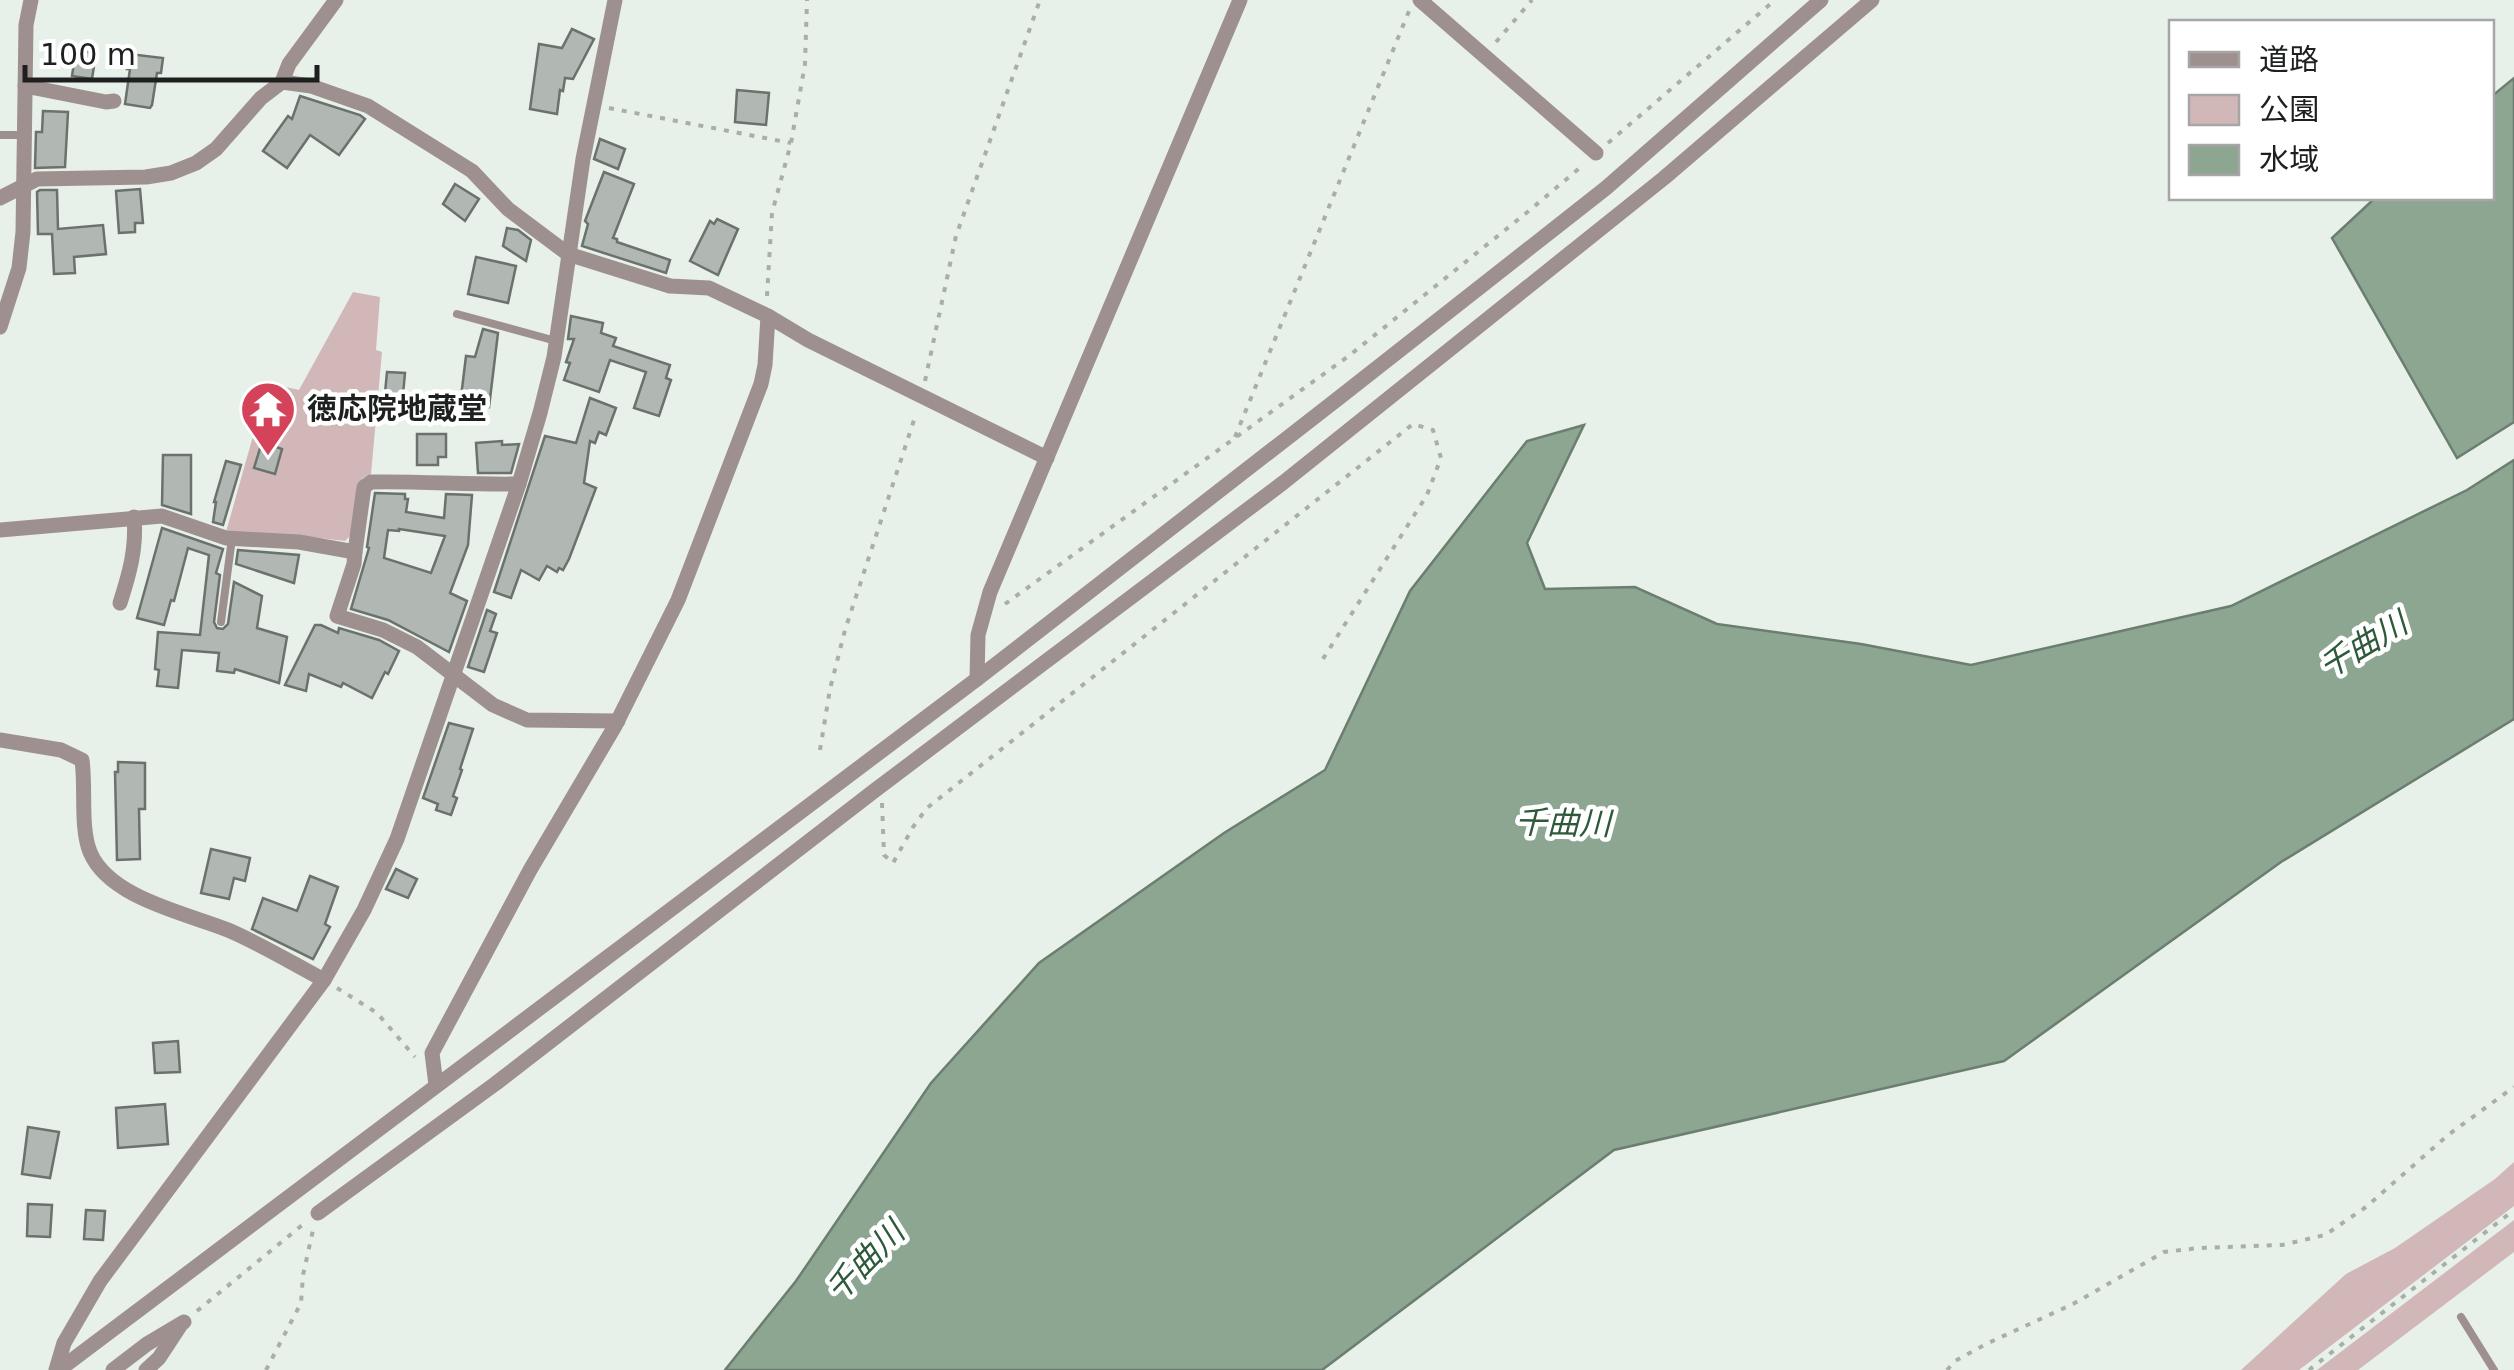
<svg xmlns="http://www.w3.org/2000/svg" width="2514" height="1370" viewBox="0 0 2514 1370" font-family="'DejaVu Sans','Noto Sans JP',sans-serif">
  <rect width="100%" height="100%" fill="#e8f0ea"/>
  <g fill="#d1b7b8">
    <polygon points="353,292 380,297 376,350 382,352 371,474 363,478 359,484 351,535 345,541 303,536 226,532 268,383 299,390"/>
    <polygon points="2514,1162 2514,1206 2299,1370 2241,1370 2346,1274 2395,1248 2495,1179"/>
    <polygon points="2514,1220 2514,1252 2358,1370 2317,1370"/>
  </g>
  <g fill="#8ca692" stroke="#6b7e6f" stroke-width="2.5">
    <polygon points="2514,78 2514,422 2457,458 2332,238 2375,198 2492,198 2492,96"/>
    <polygon points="1584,425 1527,543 1545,589 1635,587 1717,624 1861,644 1971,665 2231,606 2467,490 2514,460 2514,719 2281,862 2004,1061 1614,1150 1322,1370 725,1370 796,1281 931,1083 1039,963 1224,833 1325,770 1410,591 1527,441"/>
  </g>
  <g fill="#b1b8b3" stroke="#6b716c" stroke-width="2.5" fill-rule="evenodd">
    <polygon points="572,29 594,39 573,79 565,78 563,91 560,90 557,114 530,109 539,44 562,48"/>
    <polygon points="76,50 96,53 92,79 72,76"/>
    <polygon points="129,54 163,58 161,73 157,73 152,105 150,108 125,104 130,69 127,69"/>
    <polygon points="737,90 769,93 766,125 735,122"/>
    <polygon points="300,96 360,115 365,119 339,155 310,135 287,168 263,151 288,116 292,119"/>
    <polygon points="43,111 68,112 65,167 35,168 36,132 42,132"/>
    <polygon points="600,139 625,149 618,169 594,159"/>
    <polygon points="604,172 634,184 613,238 617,239 617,242 670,260 666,273 582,246 588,224 585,221"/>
    <polygon points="455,184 479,199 465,221 443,204"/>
    <polygon points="140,189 143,223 135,223 135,232 119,233 116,191"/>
    <polygon points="40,190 57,190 58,229 103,225 106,254 74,257 75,273 54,274 52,234 38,234 37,192"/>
    <polygon points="717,219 738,229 718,275 690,261 710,221 714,224"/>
    <polygon points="507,228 518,230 531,240 526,261 503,246"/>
    <polygon points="476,257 516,266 508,303 468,294"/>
    <polygon points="571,316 603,323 601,333 616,338 613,346 670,365 666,378 671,380 659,416 634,408 646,372 610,360 599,392 564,380 570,363 566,362 574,339 568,339"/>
    <polygon points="483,329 498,333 489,407 464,404 465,397 461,397 466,356 475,357"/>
    <polygon points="387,372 405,373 402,405 384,403"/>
    <polygon points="590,398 616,408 606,435 599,432 595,443 590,441 584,483 596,488 569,559 563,570 559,568 557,572 547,566 539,580 521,570 511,598 494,592 545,436 576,443"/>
    <polygon points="417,434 446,434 446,457 438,457 438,465 417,465"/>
    <polygon points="502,441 502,445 519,444 511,473 478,473 476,443"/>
    <polygon points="262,442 282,449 275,474 254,468"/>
    <polygon points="163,455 191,455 191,514 162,505"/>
    <polygon points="226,461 241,465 223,525 213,522 216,502 214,502"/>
    <path d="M375 493 405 494V499H408L406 512 444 518 446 494 472 495 468 545 450 593 467 601 449 652 388 620 351 609 369 548 367 547ZM399 529 445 536 431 573 384 558 388 530 399 531Z"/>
    <polygon points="162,528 223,549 216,573 220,575 214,622 217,628 223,629 228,624 234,582 262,596 257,628 287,637 279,683 235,669 234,673 217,671 219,653 182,650 178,688 157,686 159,670 155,669 158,632 200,635 209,555 188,548 174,601 171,600 164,625 137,618"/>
    <polygon points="238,550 299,555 294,583 236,564"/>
    <polygon points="487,610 496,614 490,631 497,633 484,672 468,667"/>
    <polygon points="315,625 321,625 338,633 339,628 379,640 399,651 388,674 385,672 372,698 343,683 341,687 309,674 306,691 285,685"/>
    <polygon points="449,723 473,729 460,769 462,770 453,796 457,798 451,815 436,810 438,804 423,798"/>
    <polygon points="118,762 145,763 145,809 139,809 140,859 117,860 115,772 118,772"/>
    <polygon points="211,849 250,858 245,881 234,878 229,899 201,893"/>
    <polygon points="396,869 417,879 408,898 386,889"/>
    <polygon points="310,876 338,887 325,924 330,927 313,959 252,929 263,898 297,911"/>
    <polygon points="178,1041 180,1072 155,1073 153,1043"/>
    <polygon points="165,1104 168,1144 118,1148 116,1108"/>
    <polygon points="28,1127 59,1132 50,1178 22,1174"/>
    <polygon points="28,1204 52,1205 50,1237 27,1236"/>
    <polygon points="86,1210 105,1211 103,1240 84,1239"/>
  </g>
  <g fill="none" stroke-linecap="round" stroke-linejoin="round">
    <g stroke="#a8aea9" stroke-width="4" stroke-dasharray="5 8" stroke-linecap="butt">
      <polyline points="1496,42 1532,0"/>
      <polyline points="609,108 791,143"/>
      <polyline points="1608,143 1775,0"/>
      <polyline points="767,296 772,213 791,143 805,64 807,0"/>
      <polyline points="925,381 956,236 1040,0"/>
      <polyline points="1235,437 1409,11"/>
      <polyline points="1005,604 1350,355 1530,210 1582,166"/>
      <polyline points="820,750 830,689 845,630 916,414"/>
      <polyline points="882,803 884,855 893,863 913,827 927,808 1413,424 1433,430 1441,458 1427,495 1321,662"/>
      <polyline points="337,988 377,1013 415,1057"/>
      <polyline points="197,1311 306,1222"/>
      <polyline points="266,1370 301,1303 303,1275 313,1230"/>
      <polyline points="1947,1370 1955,1361 1986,1344 2073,1304 2164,1252 2199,1248 2282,1245 2325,1235 2366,1207 2448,1135 2514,1087"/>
      <polyline points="2309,1370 2514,1210"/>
    </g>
    <g stroke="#9f9090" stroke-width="8">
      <polyline points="0,135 24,135"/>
      <polyline points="457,314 556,341"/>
      <polyline points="221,622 232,538"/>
      <polyline points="2461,1317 2494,1370"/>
    </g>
    <g stroke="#9f9090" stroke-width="15">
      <polyline points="1420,0 1596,153"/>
      <polyline points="282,82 311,86 368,106 472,171 508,209 568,254 670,286 709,288 768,316 808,340 1047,458"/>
      <polyline points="25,86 106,102 114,101"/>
      <polyline points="0,198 37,179 146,177 171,173 196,163 216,149 261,98 282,82 289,64 336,0"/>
      <polyline points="0,327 19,268 23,232 26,25 31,0"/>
      <path d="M0 530 162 516 226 538 299 542 355 552 364 487 371 482C421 481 470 485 519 484"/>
      <polyline points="355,552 354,564 337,616 383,630 417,647 493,705 527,720 618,721"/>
      <path d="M120 603C129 575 137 548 134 517"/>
      <polyline points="977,679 978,635 990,592 1240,0"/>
      <path d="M0 740 61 750 82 760C86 789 80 827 90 852 109 898 186 913 228 930 261 944 292 963 324 980"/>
      <polyline points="436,1085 432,1053 530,870 615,726 678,600 761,384 765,365 768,316"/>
      <polyline points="318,1213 495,1084 874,791 1284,482 1664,178 1872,0"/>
      <polyline points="56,1370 64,1343 100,1281 324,980 364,910 397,839 519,484 540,413 554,357 583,159 615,0"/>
      <polyline points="59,1370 977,679 1340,397 1606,188 1821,0"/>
      <polyline points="113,1370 147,1344 184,1322"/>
      <polyline points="146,1370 159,1358 180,1326"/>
    </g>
  </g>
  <defs>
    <g id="temple-pin" transform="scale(2.875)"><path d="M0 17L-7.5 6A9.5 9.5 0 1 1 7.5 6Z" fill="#d4435a" stroke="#fff"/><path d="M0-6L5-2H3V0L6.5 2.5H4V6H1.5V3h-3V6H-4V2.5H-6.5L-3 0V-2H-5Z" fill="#fff"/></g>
  </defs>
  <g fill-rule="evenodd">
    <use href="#temple-pin" x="268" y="409"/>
  </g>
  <g text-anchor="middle" stroke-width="9" stroke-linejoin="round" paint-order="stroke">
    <g font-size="30" font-weight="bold" fill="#1d201e" stroke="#fff" text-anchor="start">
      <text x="307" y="419">徳応院地蔵堂</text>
    </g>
    <g font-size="32" font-style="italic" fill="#2e5a3b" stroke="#fff">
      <text transform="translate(2363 645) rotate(-31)" y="11">千曲川</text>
      <text transform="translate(1563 823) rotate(1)" y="11">千曲川</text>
      <text transform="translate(865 1261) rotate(-46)" y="11">千曲川</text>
    </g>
  </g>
  <rect x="2169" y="20" width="325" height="180" fill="#ffffff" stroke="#a5a6a5" stroke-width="2.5"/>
  <rect x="2189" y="52" width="50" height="15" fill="#9f9090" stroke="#a5a6a5" stroke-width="2.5"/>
  <text x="2259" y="70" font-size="30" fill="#1d201e">道路</text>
  <rect x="2189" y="95" width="50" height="30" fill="#d1b7b8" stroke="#a5a6a5" stroke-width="2.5"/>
  <text x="2259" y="120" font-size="30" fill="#1d201e">公園</text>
  <rect x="2189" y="145" width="50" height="30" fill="#8ca692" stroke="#a5a6a5" stroke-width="2.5"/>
  <text x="2259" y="170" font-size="30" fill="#1d201e">水域</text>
  <path d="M25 65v15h292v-15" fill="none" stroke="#1d201e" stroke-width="5"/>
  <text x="40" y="65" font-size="30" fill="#1d201e" stroke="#ffffff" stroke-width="8" paint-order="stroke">100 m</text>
</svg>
